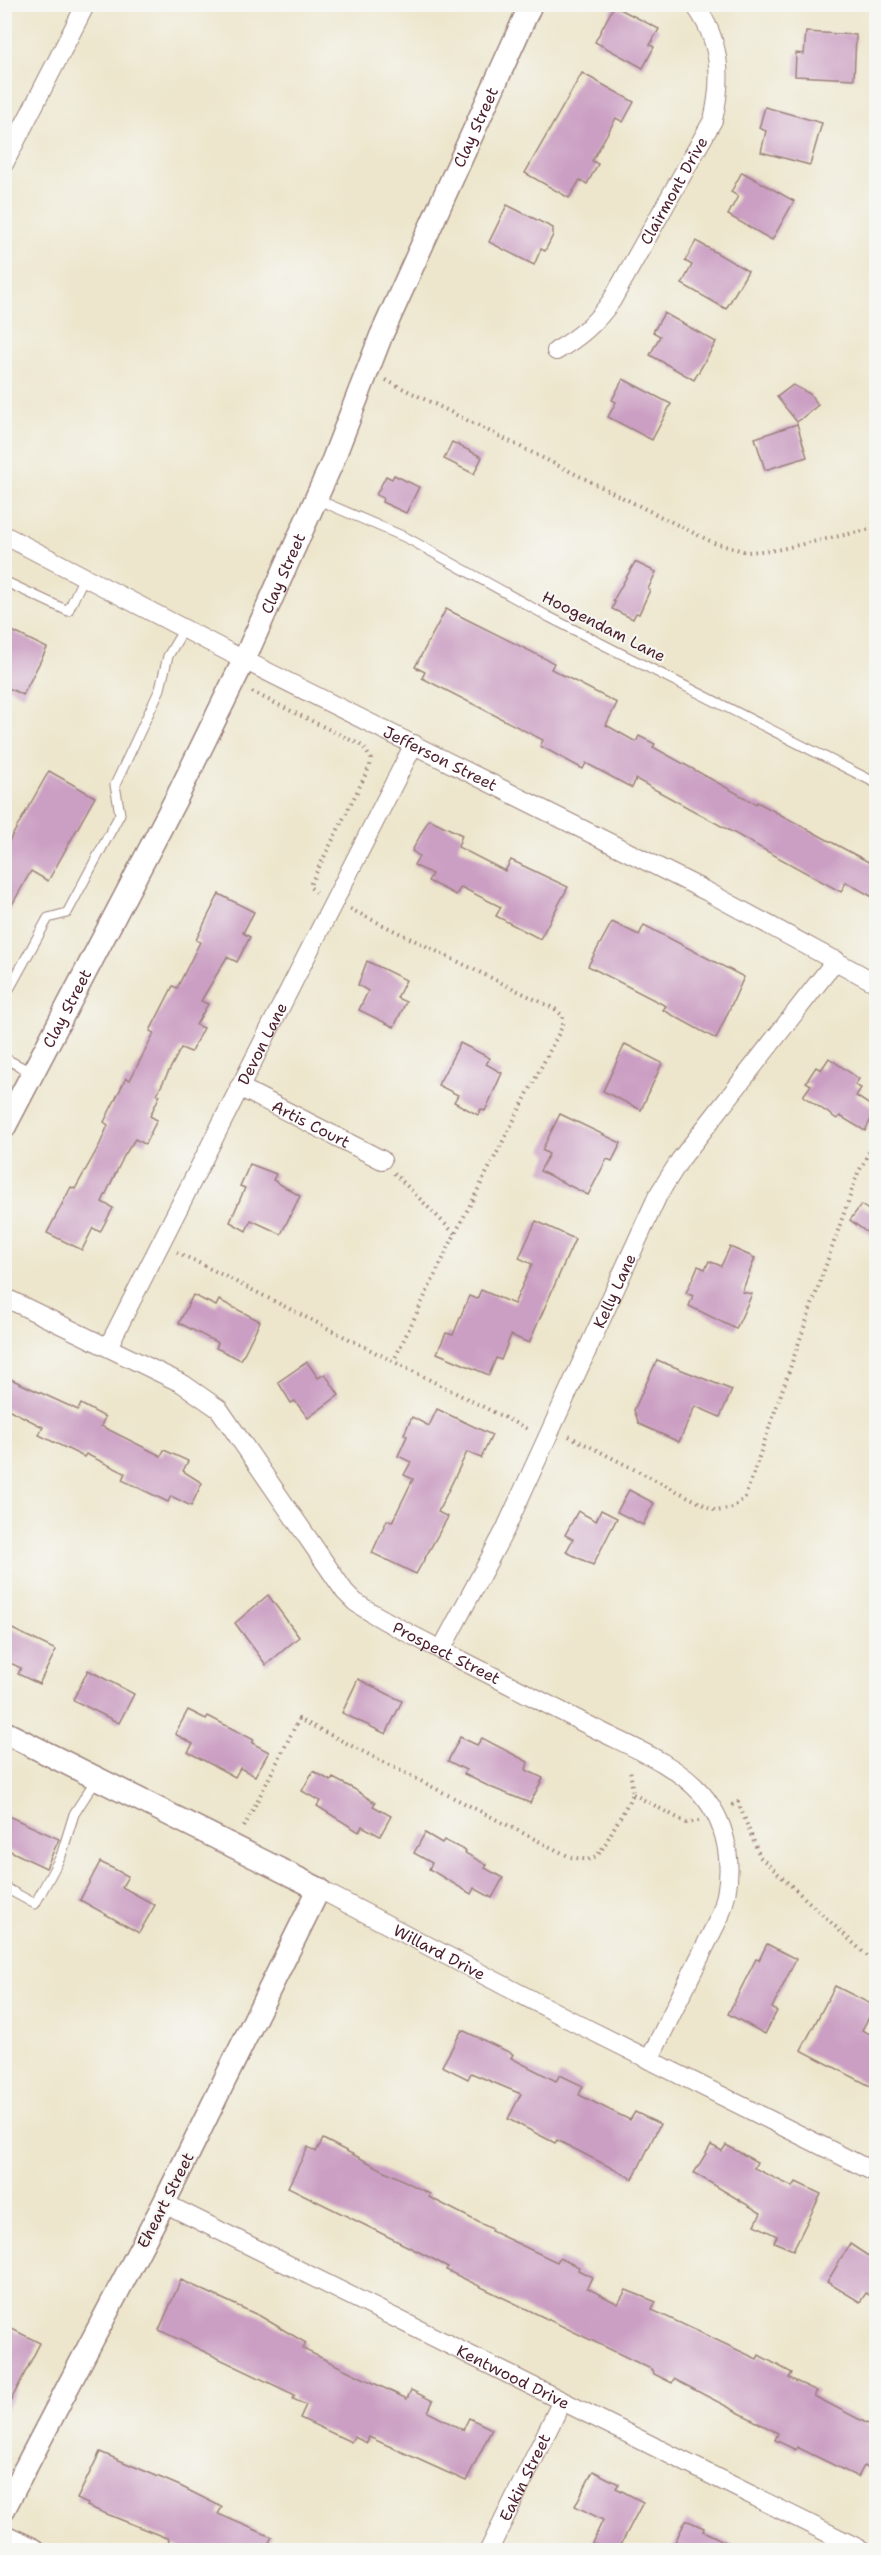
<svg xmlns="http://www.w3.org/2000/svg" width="881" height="2555" viewBox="0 0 881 2555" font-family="'Shantell Sans',sans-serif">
  <rect width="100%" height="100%" fill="#f6f6f2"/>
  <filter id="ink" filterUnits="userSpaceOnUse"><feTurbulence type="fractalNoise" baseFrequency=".0167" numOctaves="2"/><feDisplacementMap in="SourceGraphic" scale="12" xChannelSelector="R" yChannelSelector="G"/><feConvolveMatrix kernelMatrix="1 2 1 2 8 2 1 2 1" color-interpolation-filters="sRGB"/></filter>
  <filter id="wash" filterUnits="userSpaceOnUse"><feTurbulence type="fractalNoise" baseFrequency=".008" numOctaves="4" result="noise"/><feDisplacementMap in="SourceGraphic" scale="24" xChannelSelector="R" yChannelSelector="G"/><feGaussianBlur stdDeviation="1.35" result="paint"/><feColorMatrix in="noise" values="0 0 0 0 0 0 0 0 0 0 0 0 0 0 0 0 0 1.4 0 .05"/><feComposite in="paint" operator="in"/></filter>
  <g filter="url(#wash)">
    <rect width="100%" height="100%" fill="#ede6cc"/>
    <g id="blocks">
      <g fill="#cb9fc3">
        <polygon points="614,6 659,29 650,45 654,47 643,68 595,42"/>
        <polygon points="806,32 856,35 854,79 795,76 796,53 804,54"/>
        <polygon points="582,73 634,102 623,122 616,118 592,161 598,164 587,184 580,180 569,198 525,173"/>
        <polygon points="765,107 822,123 810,165 761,152 766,131 759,128"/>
        <polygon points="742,172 794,201 772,240 728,215 738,196 731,192"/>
        <polygon points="507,205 553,228 553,235 545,251 541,249 534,265 489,242"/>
        <polygon points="696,241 748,271 726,309 682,284 692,265 685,261"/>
        <polygon points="664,313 716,342 694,380 650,355 660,336 653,332"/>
        <polygon points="623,379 671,404 652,440 608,417 616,402 612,400"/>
        <polygon points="793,385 810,394 818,405 797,422 777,397"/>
        <polygon points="797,424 807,457 765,470 755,438"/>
        <polygon points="452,442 482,457 474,474 444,459"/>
        <polygon points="394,475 419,487 406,513 382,502 383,498 376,495 386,476 392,479"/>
        <polygon points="635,562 656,572 648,589 650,590 639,614 636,613 633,619 612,609 615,602 613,601"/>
        <polygon points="446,609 554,663 551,669 617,703 606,725 636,742 639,736 655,744 653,747 756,804 757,802 876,866 876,899 846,882 841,892 636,779 632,788 586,763 583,769 540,746 543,740 422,678 425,672 415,667"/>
        <polygon points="4,627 47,648 23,695 4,686"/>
        <polygon points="49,771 95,797 48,881 31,871 4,919 4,850"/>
        <polygon points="429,819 462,835 458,847 505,871 511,860 568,887 540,939 496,916 501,907 461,887 456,895 428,881 432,874 414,865 419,856 412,851"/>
        <polygon points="219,894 254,912 243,933 250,937 237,962 227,957 201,1001 208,1004 196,1025 203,1028 191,1052 181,1048 157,1094 160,1095 150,1116 157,1120 145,1144 135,1139 124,1156 102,1202 113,1208 100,1232 93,1228 82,1250 47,1233 71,1187 75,1189 100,1144 108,1125 104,1122 126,1078 130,1080 154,1033 150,1031 173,986 177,988 200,942 196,940"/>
        <polygon points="612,922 639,935 644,925 744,977 716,1039 663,1010 666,1006 588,966"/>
        <polygon points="367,961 406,980 397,998 406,1002 394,1027 359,1010 368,991 358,985"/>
        <polygon points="460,1043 490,1058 486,1064 502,1073 485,1111 481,1109 478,1115 454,1102 458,1095 438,1085"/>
        <polygon points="625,1044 662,1063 641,1110 603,1091"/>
        <polygon points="829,1058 859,1079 855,1085 861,1088 856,1096 876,1109 865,1131 840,1116 837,1119 803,1096 811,1085 806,1082 816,1067 821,1070"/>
        <polygon points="560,1114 621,1143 612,1161 607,1159 588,1195 540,1171 549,1154 542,1150"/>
        <polygon points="250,1164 276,1174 273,1180 300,1196 281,1234 251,1220 246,1231 230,1222 245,1188 240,1186"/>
        <polygon points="861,1205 876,1215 876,1239 850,1220"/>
        <polygon points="536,1221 575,1239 529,1343 511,1335 501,1360 496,1358 489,1375 437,1353 446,1333 453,1335 469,1296 477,1299 481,1290 514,1304 532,1264 519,1258"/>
        <polygon points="730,1247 755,1258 742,1292 752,1294 736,1329 689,1306 693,1296 686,1293 698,1266 705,1269 709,1261 721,1266"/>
        <polygon points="193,1295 216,1306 219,1300 260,1321 241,1360 216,1348 218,1343 179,1323"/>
        <polygon points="657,1360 732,1390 720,1417 695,1406 679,1442 639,1424 634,1410"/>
        <polygon points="307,1362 318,1378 325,1374 339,1395 308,1418 295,1401 291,1403 278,1382"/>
        <polygon points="4,1376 78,1410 81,1404 105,1417 101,1426 161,1456 164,1450 188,1461 183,1471 202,1483 191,1506 171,1496 168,1502 122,1480 125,1473 86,1454 84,1457 39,1435 43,1427 4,1407"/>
        <polygon points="437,1409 492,1435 481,1458 467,1452 438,1512 448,1517 416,1574 372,1553 387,1520 392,1522 413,1479 404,1475 411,1462 398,1456 407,1436 404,1434 412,1417 429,1426"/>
        <polygon points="629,1490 654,1503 643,1525 617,1512"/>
        <polygon points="601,1510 617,1518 593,1565 566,1552 573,1539 565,1535 578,1511 596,1521"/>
        <polygon points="268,1595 299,1637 266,1665 235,1623"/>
        <polygon points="4,1625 56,1650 39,1684 18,1674 21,1668 4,1660"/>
        <polygon points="88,1670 134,1694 119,1723 73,1700"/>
        <polygon points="358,1679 402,1701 386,1734 342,1713"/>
        <polygon points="188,1710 206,1719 208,1716 254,1740 252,1743 269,1752 255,1776 240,1768 235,1777 188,1752 193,1744 175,1734"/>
        <polygon points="460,1737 477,1745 482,1738 528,1762 526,1770 543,1778 530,1803 490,1787 464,1774 466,1770 448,1761"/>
        <polygon points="313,1771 331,1781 333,1778 354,1789 375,1803 373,1806 391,1816 380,1836 362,1826 359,1832 317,1806 320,1801 302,1791"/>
        <polygon points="4,1814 59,1839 46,1868 4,1848"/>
        <polygon points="425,1833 442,1843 444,1840 466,1851 465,1853 487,1865 485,1868 503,1878 492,1898 474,1888 471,1894 429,1869 432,1863 414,1853"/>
        <polygon points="100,1862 128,1876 122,1887 155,1905 139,1933 80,1900"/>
        <polygon points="767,1944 796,1959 772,2008 777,2011 765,2034 728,2014 756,1959 759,1960"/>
        <polygon points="835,1986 875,2006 862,2030 876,2037 876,2089 801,2050"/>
        <polygon points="462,2030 513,2054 511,2058 556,2081 560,2075 583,2086 579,2095 630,2120 635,2112 660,2124 633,2179 557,2140 555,2143 508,2119 521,2094 471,2073 468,2079 442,2066"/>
        <polygon points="323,2139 430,2194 429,2197 492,2229 491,2231 557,2262 559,2258 579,2267 578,2270 592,2277 587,2288 618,2304 626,2290 656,2302 652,2310 757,2359 759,2355 792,2373 789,2378 817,2391 814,2396 876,2428 876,2472 864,2466 858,2477 797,2447 796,2450 775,2440 778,2433 674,2379 672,2383 654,2374 653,2370 446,2270 448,2267 433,2259 288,2187 308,2147 316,2152"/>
        <polygon points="711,2145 722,2151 726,2145 757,2162 754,2168 793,2187 796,2182 821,2194 793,2250 774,2242 777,2236 755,2225 761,2213 694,2173"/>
        <polygon points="850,2244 876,2261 876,2287 871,2296 866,2293 860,2302 827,2282"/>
        <polygon points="181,2280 260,2316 306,2343 303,2349 365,2379 407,2399 411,2390 433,2401 428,2412 463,2430 469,2418 492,2429 466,2481 369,2437 367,2443 354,2437 351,2442 300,2418 306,2405 293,2399 295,2395 159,2330"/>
        <polygon points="4,2325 40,2343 4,2414"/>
        <polygon points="100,2452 180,2486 222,2507 218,2514 272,2537 265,2550 185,2550 168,2543 169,2539 87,2506 88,2504 77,2499"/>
        <polygon points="593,2471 619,2484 616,2488 643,2502 618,2550 606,2550 592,2543 603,2520 575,2506"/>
        <polygon points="686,2520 704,2528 703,2531 742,2550 671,2550"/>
      </g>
    </g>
  </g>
  <g filter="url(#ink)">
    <use href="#blocks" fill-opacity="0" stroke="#9c827c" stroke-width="1.5"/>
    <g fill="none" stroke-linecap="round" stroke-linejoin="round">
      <g stroke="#9c827c" stroke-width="11">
        <g id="service">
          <polyline points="316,499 407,538 549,617 876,783"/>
          <polyline points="4,581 68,611 84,577"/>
          <polyline points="8,991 48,918 67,913 120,814 115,785 160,689 168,656 184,629"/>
          <polyline points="4,1058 33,1073"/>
          <polyline points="4,1887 35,1904 61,1856 74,1814 97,1778"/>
        </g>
      </g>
      <g stroke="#9c827c" stroke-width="20">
        <g id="minor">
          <polyline points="4,164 86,4"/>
          <path id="s1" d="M556 351C580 337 596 323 612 300L713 120C723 78 721 40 694 4"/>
          <path id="s2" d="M4 535 244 660 708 892 876 983"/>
          <path id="s3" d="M239 1087 382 1160"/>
          <path id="s4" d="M4 1297 183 1384 219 1409 345 1592 355 1602C387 1624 424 1641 459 1659 505 1682 550 1706 596 1729 631 1747 674 1763 701 1793 731 1827 735 1875 720 1916L649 2060"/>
          <path id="s5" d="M109 1345 414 744"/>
          <path id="s6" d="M441 1650 505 1530 658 1195 680 1160 836 960"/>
          <path id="s7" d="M319 1889 574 2022 876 2173"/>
          <path id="s8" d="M164 2203 862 2550"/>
          <path id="s9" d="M489 2550 561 2403"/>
        </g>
      </g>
      <g stroke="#9c827c" stroke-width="25">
        <g id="tertiary">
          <path id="s10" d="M4 1128 178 795 244 660 331 465 381 336 531 4"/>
          <polyline points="4,1732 319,1889 164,2203 4,2509"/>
          <polyline points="4,2536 34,2550"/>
        </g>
      </g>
      <g stroke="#9c827c" stroke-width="4" stroke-dasharray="1.5 4.5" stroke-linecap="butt">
        <polyline points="386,380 714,543 747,552 776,550 876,528"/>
        <polyline points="252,692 363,746 371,759 370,766 311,883 310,887 316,892"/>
        <polyline points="350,909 555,1009 563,1016 563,1025 455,1234 394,1360"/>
        <polyline points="394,1173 455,1234"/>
        <polyline points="177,1252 529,1430"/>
        <polyline points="569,1436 716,1511 733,1508 745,1497 858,1173 876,1139"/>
        <polyline points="633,1794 687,1823 699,1821"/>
        <polyline points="732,1805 738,1802 760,1857 876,1964"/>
        <polyline points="244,1827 299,1719 570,1857 588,1860 598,1855 604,1846 633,1794 630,1768"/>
      </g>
      <use href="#service" stroke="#fff" stroke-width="9"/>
      <use href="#minor" stroke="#fff" stroke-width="18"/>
      <use href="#tertiary" stroke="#fff" stroke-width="22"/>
    </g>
  </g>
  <g text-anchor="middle" stroke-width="4.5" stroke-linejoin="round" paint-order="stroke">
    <g font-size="16" fill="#4a1f2b" stroke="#f6f6f2">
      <text dy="6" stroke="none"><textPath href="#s10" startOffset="1107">Clay Street</textPath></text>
      <text dy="6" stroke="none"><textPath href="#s1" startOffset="202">Clairmont Drive</textPath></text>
      <text dy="6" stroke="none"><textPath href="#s10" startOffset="621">Clay Street</textPath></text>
      <text transform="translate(604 626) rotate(27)" y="6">Hoogendam Lane</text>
      <text dy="6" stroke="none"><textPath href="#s2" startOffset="490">Jefferson Street</textPath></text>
      <text dy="6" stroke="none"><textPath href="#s10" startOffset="135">Clay Street</textPath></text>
      <text dy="6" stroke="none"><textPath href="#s5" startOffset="338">Devon Lane</textPath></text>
      <text dy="6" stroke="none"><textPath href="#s3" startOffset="81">Artis Court</textPath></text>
      <text dy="6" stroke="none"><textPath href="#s6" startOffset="399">Kelly Lane</textPath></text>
      <text dy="6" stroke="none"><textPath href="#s4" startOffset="584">Prospect Street</textPath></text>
      <text dy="6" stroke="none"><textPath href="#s7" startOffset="136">Willard Drive</textPath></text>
      <text transform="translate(165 2200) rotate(-63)" y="6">Eheart Street</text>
      <text dy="6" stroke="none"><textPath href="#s8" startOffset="390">Kentwood Drive</textPath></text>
      <text dy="6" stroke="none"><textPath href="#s9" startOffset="81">Eakin Street</textPath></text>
    </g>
  </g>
  <rect width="881" height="2555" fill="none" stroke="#f6f6f2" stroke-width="24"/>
</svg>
